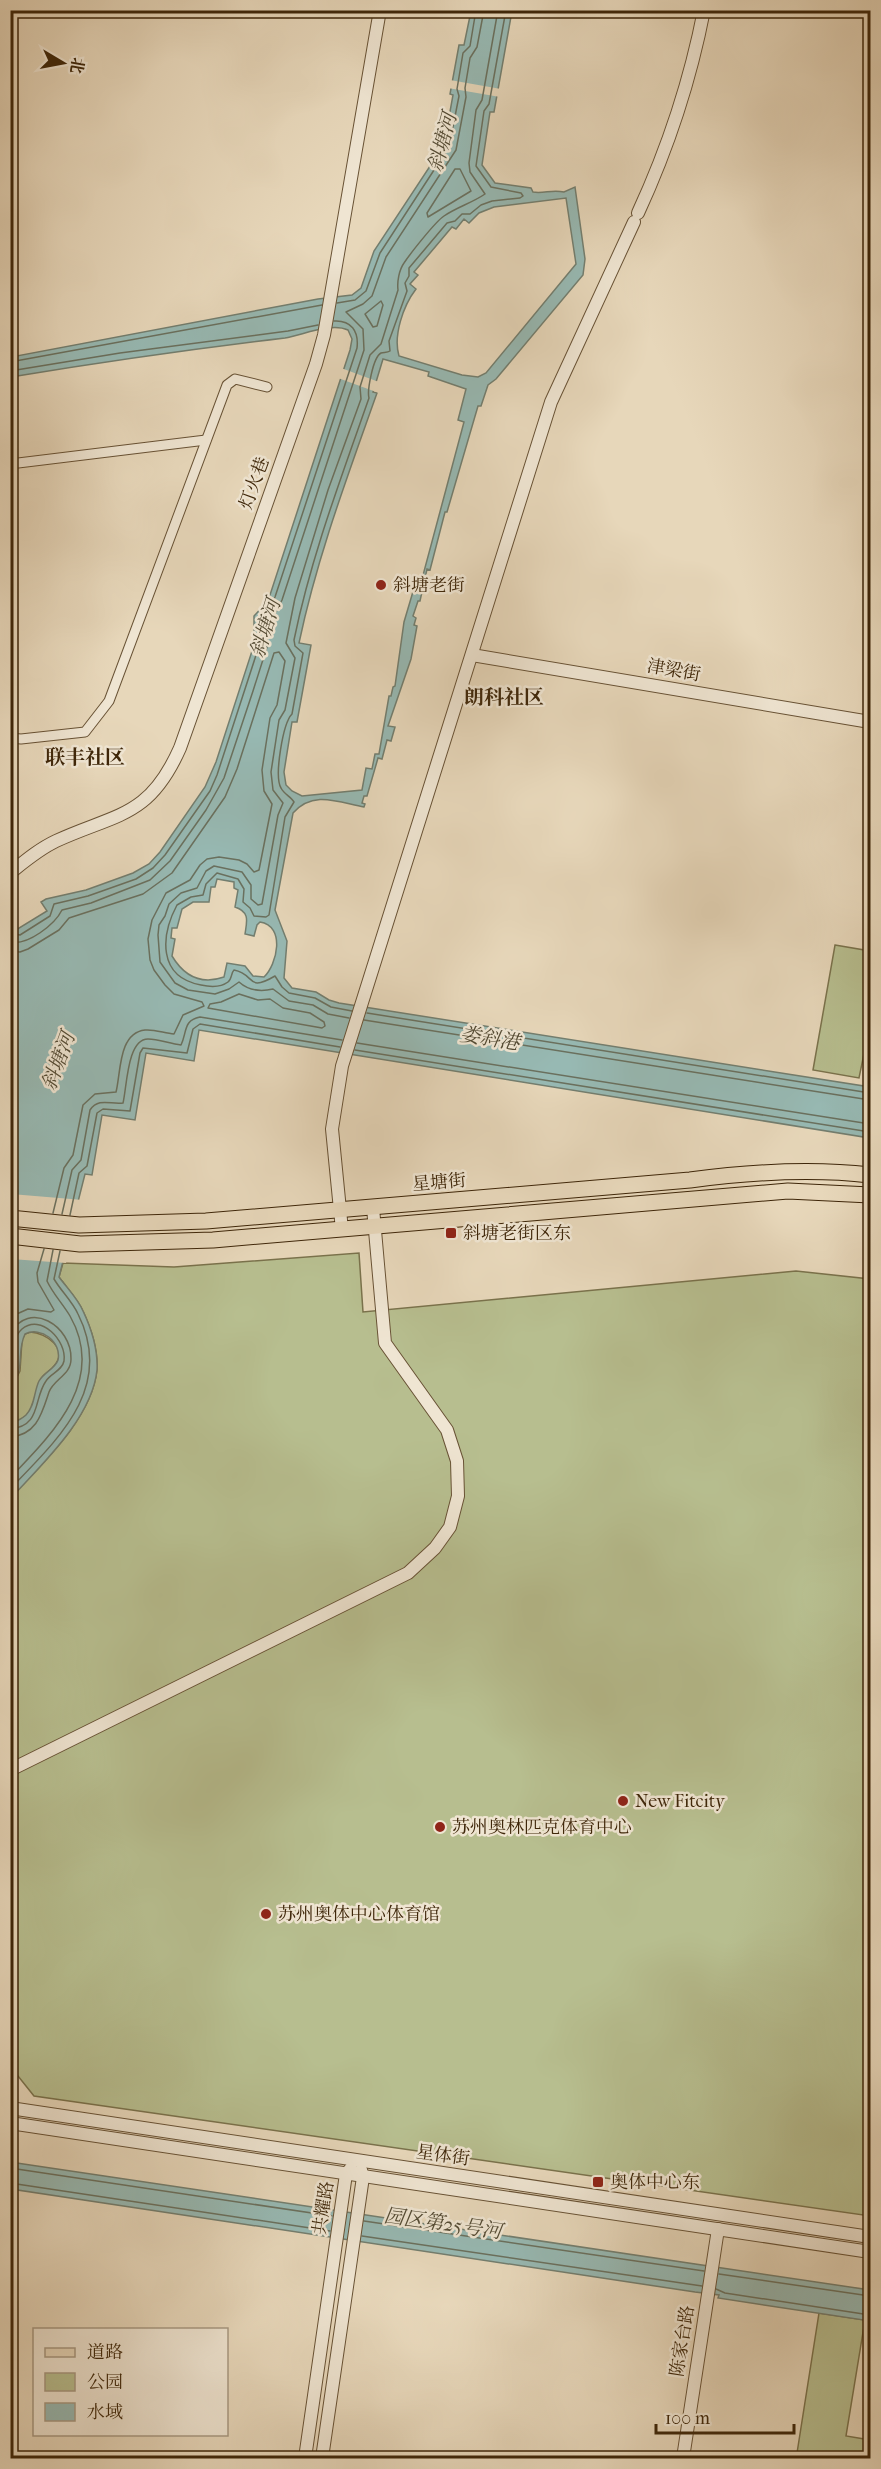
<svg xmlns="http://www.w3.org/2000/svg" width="881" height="2469" viewBox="0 0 881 2469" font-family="'IM FELL French Canon','Noto Serif SC',serif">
  <rect width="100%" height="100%" fill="#e7d7ba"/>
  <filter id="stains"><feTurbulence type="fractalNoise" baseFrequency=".00333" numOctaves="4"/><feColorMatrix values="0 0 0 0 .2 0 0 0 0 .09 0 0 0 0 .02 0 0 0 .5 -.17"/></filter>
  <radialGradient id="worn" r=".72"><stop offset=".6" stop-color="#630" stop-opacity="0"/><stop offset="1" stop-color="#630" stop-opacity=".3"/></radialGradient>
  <g fill="#b7be8f" stroke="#7a724c" stroke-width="1.5">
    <polygon points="835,945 870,951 870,1044 866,1044 859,1078 813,1070"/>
    <path d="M359 1253 363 1312 796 1271 870 1279V2216L34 2096 10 2066V1498C42 1464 92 1418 97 1370 98 1351 91 1328 83 1311 78 1299 67 1288 59 1277L63 1263 174 1267Z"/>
    <path d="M30 1332C47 1333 69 1349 54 1366 50 1372 44 1373 41 1379 35 1390 35 1406 27 1415 23 1419 16 1421 11 1425V1388L20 1371 22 1340 25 1334Z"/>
    <polygon points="819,2313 865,2320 846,2436 870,2440 870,2458 834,2458 797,2453"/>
  </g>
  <g fill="#97b9b3" stroke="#737e6f" stroke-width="1.5" fill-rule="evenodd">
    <path d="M471 11H512L494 112H490L482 165 495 183 531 188 533 192C544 194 552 189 564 192L575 187 585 259 583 275 496 379 488 385 481 406H478L447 512H445L430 570 427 569 420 601H418L413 616 416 618 414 625 417 626 411 659 388 726 395 727 391 741 387 740 382 759 378 758 367 796H364L362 803 365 804 364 807C338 802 313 790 293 813L275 910 287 941 284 978 292 988 316 992 329 1000 339 1003 870 1087V1138L199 1030 194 1061 146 1053 135 1120 102 1115 92 1175 85 1174 59 1277C67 1288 78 1299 83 1311 91 1328 98 1351 97 1370 92 1418 42 1464 11 1498V1425C15 1421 22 1419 26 1415 35 1406 34 1391 39 1381 44 1372 55 1369 58 1360 62 1342 41 1326 25 1334 16 1353 26 1367 11 1388V922L16 930 47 911 41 902 46 899 86 890 133 873 149 864 160 852 205 787 216 762 254 645V616L265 604 270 595 350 350 352 339 348 330C331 322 303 335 285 338 193 349 102 362 11 377V357L318 299 352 295 361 288 374 251 444 145 453 95 450 94 459 45H464ZM566 198 576 264 486 373 478 377 462 375 399 356C393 336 403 306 416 289L410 284 418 275 414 272 452 227 456 229 464 219 469 223 479 213 494 207ZM383 359 429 372 428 376 466 389 458 420 464 422 422 579 417 578 404 622 395 686 393 687 391 696H389L379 754H375L372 769 366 768 362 790 302 796 292 791 286 785 284 772 292 722H297L311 645 299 643C317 557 348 475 377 393L373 392ZM217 879 234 882V888L238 890 235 907C250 912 247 921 245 934L254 936 257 925 260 922C286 926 277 965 264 977L253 976 245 966 227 963 224 977C201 985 184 976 172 956L175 939 171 938 172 928H177L182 909 193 902H209L211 887H215Z"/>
    <polygon points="10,2162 870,2290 870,2321 718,2298 719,2295 695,2292 11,2189"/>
  </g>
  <g fill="#e7d7ba">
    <polygon points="450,80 501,89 500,97 448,88"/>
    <polygon points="341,368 379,382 377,390 379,393 338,378"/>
    <polygon points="11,1194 83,1200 66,1263 11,1259"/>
  </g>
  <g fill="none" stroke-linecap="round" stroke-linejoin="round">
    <g stroke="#6a705e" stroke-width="1.5">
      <polygon points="455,169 460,169 471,191 428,217 427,213"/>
      <polygon points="381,301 383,305 377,326 373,327 365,314"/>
      <polyline points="337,303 355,300 366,291 380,253 449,147 459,96 457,89 463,53 470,46 476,10"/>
      <polyline points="10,362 322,305"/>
      <polyline points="10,371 120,353 288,331 318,325"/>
      <path d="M10 933 20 935 50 916 54 904 88 896 136 879 153 868 165 855 210 791 217 775 259 646 260 617 270 608 275 597 357 348C359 331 351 320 334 321"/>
      <path d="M10 942C28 946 55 924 62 910L91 903 150 880 170 861 206 810 224 778 253 691 267 647 268 620 276 612 282 600 364 350 363 329 346 312 363 304 372 296 386 257 456 150 466 97 465 88 470 58 477 47 484 10"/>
      <path d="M10 951 20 952 28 949 59 930 69 918 143 894 172 873 225 797 237 769 274 653 279 652 285 661 277 705 270 718 262 770 264 791 272 804 259 870 254 872 247 864 239 860 219 857 207 859 200 865 190 880 166 893 152 920 148 939 150 960 154 970 165 985 174 994 202 1002 204 1006 183 1015 174 1034C164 1033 154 1029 145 1030 118 1033 121 1073 116 1092L95 1094 83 1105 73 1155 64 1168 53 1213"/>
      <polygon points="239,994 258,1000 270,999 283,1008 310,1013 324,1022 325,1026 322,1028 208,1008 210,1004 221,1002"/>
      <path d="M352 1011 331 1007 315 998 289 993 282 987 275 976C246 993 256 974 234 970 231 973 232 979 228 982 220 988 210 987 201 985 157 977 161 935 177 905L191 897 203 895 206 884 217 873 238 879 244 889 243 902 250 908 254 916 266 917 269 915 285 817 294 802C291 797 284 794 281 788 274 776 283 723 292 714L303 653 295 646 294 640C311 557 341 478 369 398 367 391 373 357 381 353 384 352 387 353 390 351L389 341 407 291 405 283 409 276V268L447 223 455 221 462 214H470L481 205 492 201 520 198 523 196 521 193 491 187 476 166 484 111 489 104 506 10"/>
      <polyline points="367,1013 870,1093"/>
      <path d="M349 1018 328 1014 313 1005 289 1001 273 989C260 992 249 991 239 982L229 989 215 994 188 990 175 983 160 962 158 935 159 925 165 916 169 904 181 893 197 888 206 871 214 866 242 872 251 885V899L258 905 262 904 278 815 283 803 273 790 271 772 279 720 285 710 295 658 286 643 295 598 328 490 361 399 360 387 370 355 381 344 398 290C397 282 399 270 404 263 410 254 435 222 444 216 457 207 472 203 485 194L470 172 469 163 476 110 482 100 498 10"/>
      <polyline points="364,1020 870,1100"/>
      <polyline points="357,1043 870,1124"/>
      <polyline points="355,1050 870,1132"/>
      <path d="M62 1214 72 1170 81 1160 90 1110C99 1097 111 1105 123 1103 127 1087 127 1039 148 1039 159 1039 170 1044 181 1045 187 1033 183 1020 200 1017L342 1040"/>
      <polyline points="70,1215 79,1173 87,1166 97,1113 103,1109 130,1111 140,1053 143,1048 187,1053 193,1029 200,1024 340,1047"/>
      <polyline points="10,1317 28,1309 51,1312 54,1310 38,1282 37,1273 44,1249"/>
      <path d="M10 1334C29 1299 72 1326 71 1359 71 1375 54 1379 49 1392 42 1413 37 1435 10 1437"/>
      <path d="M10 1378C19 1364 9 1340 22 1329 41 1313 67 1341 64 1361 62 1371 51 1373 46 1381 33 1399 42 1426 10 1429"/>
      <path d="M10 1478C52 1434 107 1381 70 1316 63 1304 53 1294 47 1281L53 1250"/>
      <path d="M10 1489C58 1439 115 1388 78 1314 72 1301 61 1291 54 1279L60 1251"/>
      <polyline points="10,2168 332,2216"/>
      <polyline points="10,2183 330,2231"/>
      <polyline points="364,2221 704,2271"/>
      <polyline points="362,2236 702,2286"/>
      <polyline points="719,2274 870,2296"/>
      <polyline points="716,2289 725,2293 870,2315"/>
    </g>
    <g stroke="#685235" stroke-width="11">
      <g id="minor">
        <polyline points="10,464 206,440"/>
        <polyline points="10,738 21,739 85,732 109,701 227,385 235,379 267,387"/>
      </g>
    </g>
    <g stroke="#685235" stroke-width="14">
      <g id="tertiary">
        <path d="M638 213C668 148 690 82 704 10"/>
        <polyline points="472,655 870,722"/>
        <path d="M10 873C25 861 39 849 56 841 117 813 149 818 180 748L316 364 324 335 380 10"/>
        <polyline points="342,1230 332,1129 342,1066 551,402 634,222"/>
        <polyline points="10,1770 408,1573 435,1548 450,1527 458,1496 457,1461 447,1430 385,1343 373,1208"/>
        <polyline points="10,2108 870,2237"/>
        <polyline points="10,2123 870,2252"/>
        <polyline points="305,2458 346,2174 351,2168"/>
        <polyline points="322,2458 363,2177 361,2170"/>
        <polyline points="683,2458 718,2229"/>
      </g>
    </g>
    <g stroke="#3e2609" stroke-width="17">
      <g id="primary">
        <path d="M10 1218 79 1225 206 1221 690 1180C750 1172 810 1168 870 1175"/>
        <polyline points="10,1236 80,1244 213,1240 788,1191 870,1195"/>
      </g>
    </g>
    <use href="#minor" stroke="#efe5d2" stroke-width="9"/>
    <use href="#tertiary" stroke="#efe5d2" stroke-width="12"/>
    <use href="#primary" stroke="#e7d7ba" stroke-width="15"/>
  </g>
  <g fill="#8f2418" stroke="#efe5d2" stroke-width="2">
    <circle cx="381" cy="585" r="6"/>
    <rect x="445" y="1227" width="12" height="12" rx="3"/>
    <circle cx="623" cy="1801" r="6"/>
    <circle cx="440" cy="1827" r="6"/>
    <circle cx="266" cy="1914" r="6"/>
    <rect x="592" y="2176" width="12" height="12" rx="3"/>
  </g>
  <g text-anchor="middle" stroke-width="5" stroke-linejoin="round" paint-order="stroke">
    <g font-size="18" fill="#3e2609" stroke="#efe5d2">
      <text transform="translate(254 483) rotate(-70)" y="6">灯火巷</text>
      <text transform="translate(674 670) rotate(10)" y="6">津梁街</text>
      <text transform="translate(439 1182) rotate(-5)" y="6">星塘街</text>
      <text transform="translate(443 2155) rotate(8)" y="6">星体街</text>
      <text transform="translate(323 2208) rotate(-81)" y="6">共耀路</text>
      <text transform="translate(682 2341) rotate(-81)" y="6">陈家台路</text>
    </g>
    <g font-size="18" fill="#3e2609" stroke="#efe5d2" text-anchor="start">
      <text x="393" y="591">斜塘老街</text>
      <text x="463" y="1239">斜塘老街区东</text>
      <text x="635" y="1807">New Fitcity</text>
      <text x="452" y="1833">苏州奥林匹克体育中心</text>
      <text x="278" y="1920">苏州奥体中心体育馆</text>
      <text x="610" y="2188">奥体中心东</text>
    </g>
    <g font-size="20" font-style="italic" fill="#544b34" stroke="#efe5d2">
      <text transform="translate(442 142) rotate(-75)" y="7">斜塘河</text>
      <text transform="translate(265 628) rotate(-73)" y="7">斜塘河</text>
      <text transform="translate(490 1038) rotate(9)" y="7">娄斜港</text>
      <text transform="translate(58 1061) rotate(-70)" y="7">斜塘河</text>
      <text transform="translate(443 2223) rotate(8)" y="7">园区第25号河</text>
    </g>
    <g font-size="20" font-weight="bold" fill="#3e2609" stroke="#efe5d2">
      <text x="504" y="704">朗科社区</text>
      <text x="85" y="764">联丰社区</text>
    </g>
  </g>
  <rect width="881" height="2469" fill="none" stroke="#e7d7ba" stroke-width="36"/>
  <rect x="12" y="12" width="857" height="2445" fill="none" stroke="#3e2609" stroke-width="3"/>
  <rect x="18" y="18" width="845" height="2433" fill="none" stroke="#3e2609" stroke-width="1.5"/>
  <rect x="33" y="2328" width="195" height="108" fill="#efe5d2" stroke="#a89982" stroke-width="1.5"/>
  <rect x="45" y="2348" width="30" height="9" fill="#e7d7ba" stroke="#a89982" stroke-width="1.5"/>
  <text x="87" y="2358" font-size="18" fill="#3e2609">道路</text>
  <rect x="45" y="2373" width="30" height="18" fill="#b7be8f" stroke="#a89982" stroke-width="1.5"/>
  <text x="87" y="2388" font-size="18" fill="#3e2609">公园</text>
  <rect x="45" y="2403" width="30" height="18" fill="#97b9b3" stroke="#a89982" stroke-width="1.5"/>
  <text x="87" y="2418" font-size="18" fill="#3e2609">水域</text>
  <g transform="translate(63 63) rotate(100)" stroke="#efe5d2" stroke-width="4.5" paint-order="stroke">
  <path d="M0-4.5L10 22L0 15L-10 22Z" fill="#3e2609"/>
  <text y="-9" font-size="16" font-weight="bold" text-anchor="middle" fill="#3e2609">北</text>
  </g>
  <path d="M656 2424v9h138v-9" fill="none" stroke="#3e2609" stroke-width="3"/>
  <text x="665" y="2424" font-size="18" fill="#3e2609" stroke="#efe5d2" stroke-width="4.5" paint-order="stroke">100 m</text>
  <rect width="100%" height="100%" filter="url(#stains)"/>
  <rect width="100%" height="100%" fill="url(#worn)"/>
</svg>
